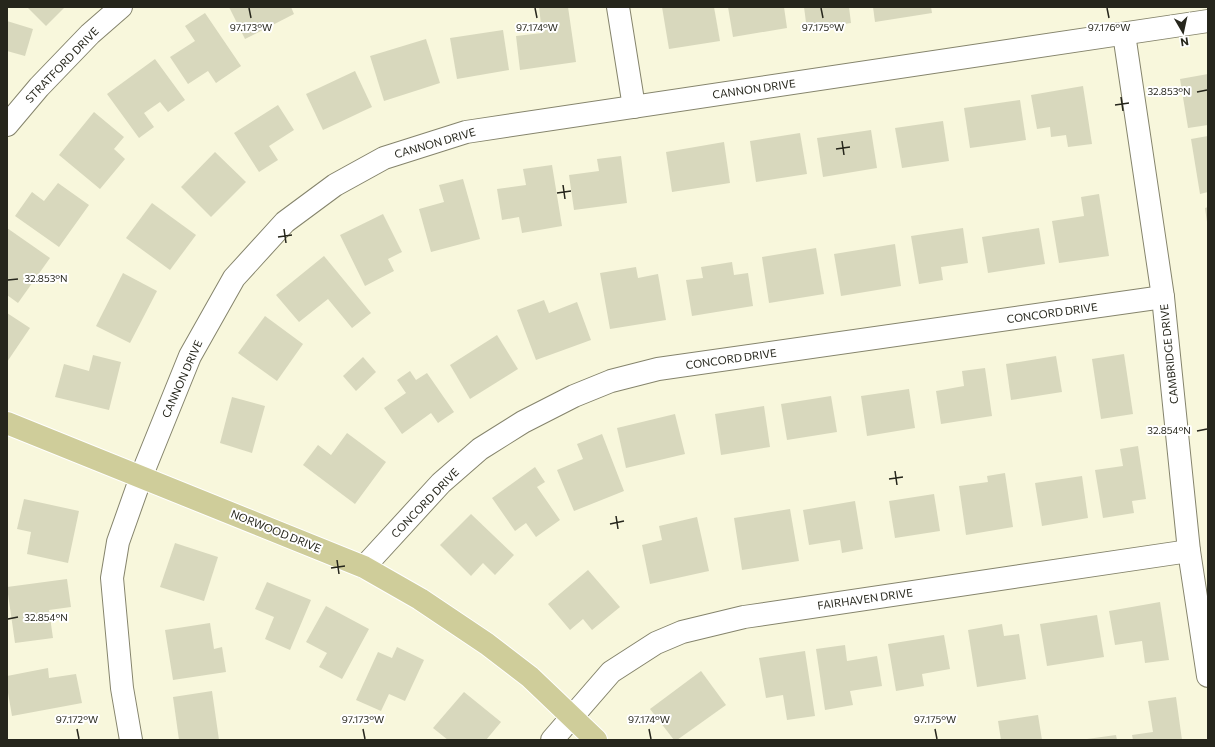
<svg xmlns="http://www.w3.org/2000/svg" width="1215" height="747" viewBox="0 0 1215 747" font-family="Commissioner,sans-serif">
  <rect width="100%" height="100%" fill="#f8f7dc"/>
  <g fill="#d8d8bd">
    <polygon points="27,7 65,7 46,26"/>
    <polygon points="229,7 291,7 294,14 245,39"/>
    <polygon points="539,7 568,7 576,62 520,70 516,36 542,33"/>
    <polygon points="662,7 714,7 720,41 669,49"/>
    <polygon points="728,7 784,7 787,28 733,37"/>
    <polygon points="804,7 849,7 851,23 807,30"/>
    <polygon points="873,7 931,7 932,13 875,22"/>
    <polygon points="205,13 241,66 216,83 208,71 188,84 170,57 195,41 185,26"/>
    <polygon points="7,21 33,29 25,56 7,51"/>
    <polygon points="503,30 509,70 457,79 450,38"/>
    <polygon points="426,39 440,83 384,101 370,56"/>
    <polygon points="155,59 185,100 168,112 160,102 144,113 154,127 139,138 107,94"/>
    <polygon points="355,71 372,107 323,130 306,94"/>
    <polygon points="1208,74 1208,125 1188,128 1180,79"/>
    <polygon points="1083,86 1092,144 1068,147 1066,135 1051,137 1050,127 1037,129 1031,95"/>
    <polygon points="1020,100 1026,140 970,148 964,108"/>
    <polygon points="278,105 294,130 269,146 278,160 259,172 234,133"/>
    <polygon points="94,112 124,137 114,149 125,159 100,189 59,155"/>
    <polygon points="943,121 949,161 902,168 895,128"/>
    <polygon points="871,130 877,168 823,177 817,138"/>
    <polygon points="800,133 807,174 756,182 750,141"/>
    <polygon points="1208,136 1208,192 1200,194 1191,139"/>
    <polygon points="724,142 730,183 672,192 666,152"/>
    <polygon points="215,152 246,182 211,217 181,187"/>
    <polygon points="621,156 627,203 574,210 569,175 599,171 597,159"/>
    <polygon points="552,165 562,226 522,233 519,217 502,220 497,189 526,185 523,169"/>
    <polygon points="463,179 480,239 431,252 419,209 444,202 439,185"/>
    <polygon points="58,183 89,205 59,247 15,216 32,192 44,201"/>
    <polygon points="1099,194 1109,256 1059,263 1052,221 1084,216 1081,197"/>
    <polygon points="152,203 196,235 170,270 126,238"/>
    <polygon points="1208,207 1208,222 1207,222 1205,208"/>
    <polygon points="383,214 402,252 388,259 394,271 365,286 340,235"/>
    <polygon points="7,228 50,258 18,303 7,295"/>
    <polygon points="963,228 968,263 941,267 943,280 919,284 911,236"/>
    <polygon points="1039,228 1045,264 988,273 982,237"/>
    <polygon points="895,244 901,286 841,296 834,254"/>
    <polygon points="816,248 824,294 769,303 762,257"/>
    <polygon points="324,256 371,313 352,328 328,299 299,322 276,295"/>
    <polygon points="732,262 734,275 748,273 753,306 692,316 686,280 703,278 701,267"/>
    <polygon points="636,267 638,278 658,274 666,320 610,329 600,273"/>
    <polygon points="123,273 157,291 130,343 96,326"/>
    <polygon points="544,300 549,313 577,302 591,340 536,360 517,310"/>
    <polygon points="7,313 30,328 7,362"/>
    <polygon points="265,316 303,344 277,381 238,353"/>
    <polygon points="497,335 518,369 470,399 450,365"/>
    <polygon points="1124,354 1133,414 1101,419 1092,359"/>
    <polygon points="93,355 121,362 109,410 55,397 64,364 89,371"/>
    <polygon points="1056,356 1062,392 1011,400 1006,364"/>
    <polygon points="363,357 376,372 356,391 343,376"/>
    <polygon points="985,368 992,416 941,424 936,391 964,386 962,371"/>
    <polygon points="410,371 416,380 427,373 454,412 438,423 431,413 402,434 384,408 406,393 397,380"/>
    <polygon points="909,389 915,428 867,436 861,396"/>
    <polygon points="831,396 837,432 787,440 781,404"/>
    <polygon points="232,397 265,406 252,453 220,443"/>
    <polygon points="764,406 770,447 721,455 715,414"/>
    <polygon points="675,414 685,454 626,468 617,428"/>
    <polygon points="347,433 386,462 355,504 303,465 318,445 331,455"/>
    <polygon points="602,434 624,491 574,511 557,470 583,459 577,444"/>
    <polygon points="1138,446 1146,499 1132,501 1134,513 1103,518 1095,470 1123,466 1120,449"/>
    <polygon points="535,467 545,482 537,487 560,520 536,537 526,523 515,531 492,498"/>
    <polygon points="1005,473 1013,527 966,535 959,486 988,482 987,476"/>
    <polygon points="1082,476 1088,518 1042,526 1035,483"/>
    <polygon points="934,494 940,531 895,538 889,501"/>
    <polygon points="24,499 79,511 68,563 27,554 31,532 17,529"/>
    <polygon points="855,501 863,549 842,553 840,540 809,545 803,510"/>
    <polygon points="790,509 799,561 742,570 734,518"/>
    <polygon points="471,514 514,555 495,575 483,563 471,576 440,545"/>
    <polygon points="697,517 709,571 650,584 642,545 662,540 659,526"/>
    <polygon points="175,543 218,557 204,601 160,587"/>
    <polygon points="588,570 620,607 592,630 583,619 570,630 548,604"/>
    <polygon points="67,579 71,607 49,610 53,638 15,643 7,587"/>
    <polygon points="267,582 311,600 290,650 265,639 274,617 255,609"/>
    <polygon points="1160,602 1169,660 1145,663 1142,641 1115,645 1109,611"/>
    <polygon points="326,606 369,629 342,679 319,667 327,653 306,642"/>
    <polygon points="1097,615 1104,657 1047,666 1040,624"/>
    <polygon points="210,623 214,649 222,647 226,672 173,680 165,630"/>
    <polygon points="1002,624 1004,636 1019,634 1026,679 977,687 968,630"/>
    <polygon points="944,635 950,669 922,674 924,686 896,691 888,644"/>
    <polygon points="845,645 847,661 877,656 882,686 850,691 853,705 825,710 816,649"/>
    <polygon points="397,647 424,660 405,701 389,694 381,711 356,700 378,652 392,658"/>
    <polygon points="805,651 815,716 787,720 783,695 766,698 759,658"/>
    <polygon points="48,668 49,678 76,674 82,703 12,716 7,687 7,676"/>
    <polygon points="701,671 726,705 677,740 674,740 650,709"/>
    <polygon points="212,691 219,740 179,740 173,697"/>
    <polygon points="464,692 501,722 486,740 448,740 433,728"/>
    <polygon points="1176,697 1182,740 1133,740 1132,735 1153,732 1148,701"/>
    <polygon points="1038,715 1042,740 1001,740 998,721"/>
    <polygon points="1116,735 1117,740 1087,740 1087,739"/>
  </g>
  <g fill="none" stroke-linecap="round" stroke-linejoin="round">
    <g stroke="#85846c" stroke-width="24">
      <g id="minor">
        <polyline points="618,7 634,107"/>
        <polyline points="1124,34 1163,297 1189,551 1208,676"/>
        <polyline points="7,125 39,87 90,34 121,7"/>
        <polyline points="364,567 441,483 480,449 523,422 574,396 611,381 658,369 1163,297"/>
        <polyline points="131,740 122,688 112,578 118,542 141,477 190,356 234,278 285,222 335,185 384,158 466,132 1208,21"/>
        <polyline points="552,740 611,672 656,643 682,632 744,617 1189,551"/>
      </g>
    </g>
    <g stroke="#fff" stroke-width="24">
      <polyline id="major" points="7,423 364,567 420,599 487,644 530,677 596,740"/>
    </g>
    <use href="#minor" stroke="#fff" stroke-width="22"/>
    <use href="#major" stroke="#cfcd9a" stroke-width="22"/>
  </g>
  <path fill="none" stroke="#26261c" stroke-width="1.5" d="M249 8 251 18M535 8 537 18M821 8 823 18M1107 8 1109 18M1197 92 1207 90M1121 97 1123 111M1115 105 1129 103M842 141 844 155M836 149 850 147M563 185 565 199M557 193 571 191M284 229 286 243M278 237 292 235M8 280 18 279M1197 431 1207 429M895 471 897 485M889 479 903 477M616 516 618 529M610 524 624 521M337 560 339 574M331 568 345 566M8 619 18 617M77 729 79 739M363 729 365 739M649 729 651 739M935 729 937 739"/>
  <g text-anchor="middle" stroke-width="4" stroke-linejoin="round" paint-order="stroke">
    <g font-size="11" fill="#26261c" stroke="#fff">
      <text transform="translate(62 65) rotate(-46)" y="4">STRATFORD DRIVE</text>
      <text transform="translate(754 89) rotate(-8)" y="4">CANNON DRIVE</text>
      <text transform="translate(435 143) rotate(-16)" y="4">CANNON DRIVE</text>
      <text transform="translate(1052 313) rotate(-8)" y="4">CONCORD DRIVE</text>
      <text transform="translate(1169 354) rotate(-96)" y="4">CAMBRIDGE DRIVE</text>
      <text transform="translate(731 359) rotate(-8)" y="4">CONCORD DRIVE</text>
      <text transform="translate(182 379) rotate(-66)" y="4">CANNON DRIVE</text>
      <text transform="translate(425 503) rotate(-46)" y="4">CONCORD DRIVE</text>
      <text transform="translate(276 531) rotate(22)" y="4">NORWOOD DRIVE</text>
      <text transform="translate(865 599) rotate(-8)" y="4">FAIRHAVEN DRIVE</text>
    </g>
  </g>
  <g font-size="10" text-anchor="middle" fill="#26261c" stroke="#fff" stroke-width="4" stroke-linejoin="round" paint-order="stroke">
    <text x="1109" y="31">97.176°W</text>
    <text x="251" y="31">97.173°W</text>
    <text x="537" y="31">97.174°W</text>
    <text x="823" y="31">97.175°W</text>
    <text x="1169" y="95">32.853°N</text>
    <text x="46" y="282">32.853°N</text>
    <text x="1169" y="434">32.854°N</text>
    <text x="46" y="621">32.854°N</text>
    <text x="77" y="723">97.172°W</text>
    <text x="363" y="723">97.173°W</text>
    <text x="649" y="723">97.174°W</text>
    <text x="935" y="723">97.175°W</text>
  </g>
  <rect width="1215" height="747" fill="none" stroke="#26261c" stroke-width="16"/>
  <g transform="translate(1183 32) rotate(171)" stroke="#ffffff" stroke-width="3" paint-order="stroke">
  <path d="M0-3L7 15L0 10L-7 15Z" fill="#26261c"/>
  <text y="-6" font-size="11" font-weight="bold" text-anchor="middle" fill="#26261c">N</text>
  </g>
</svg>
